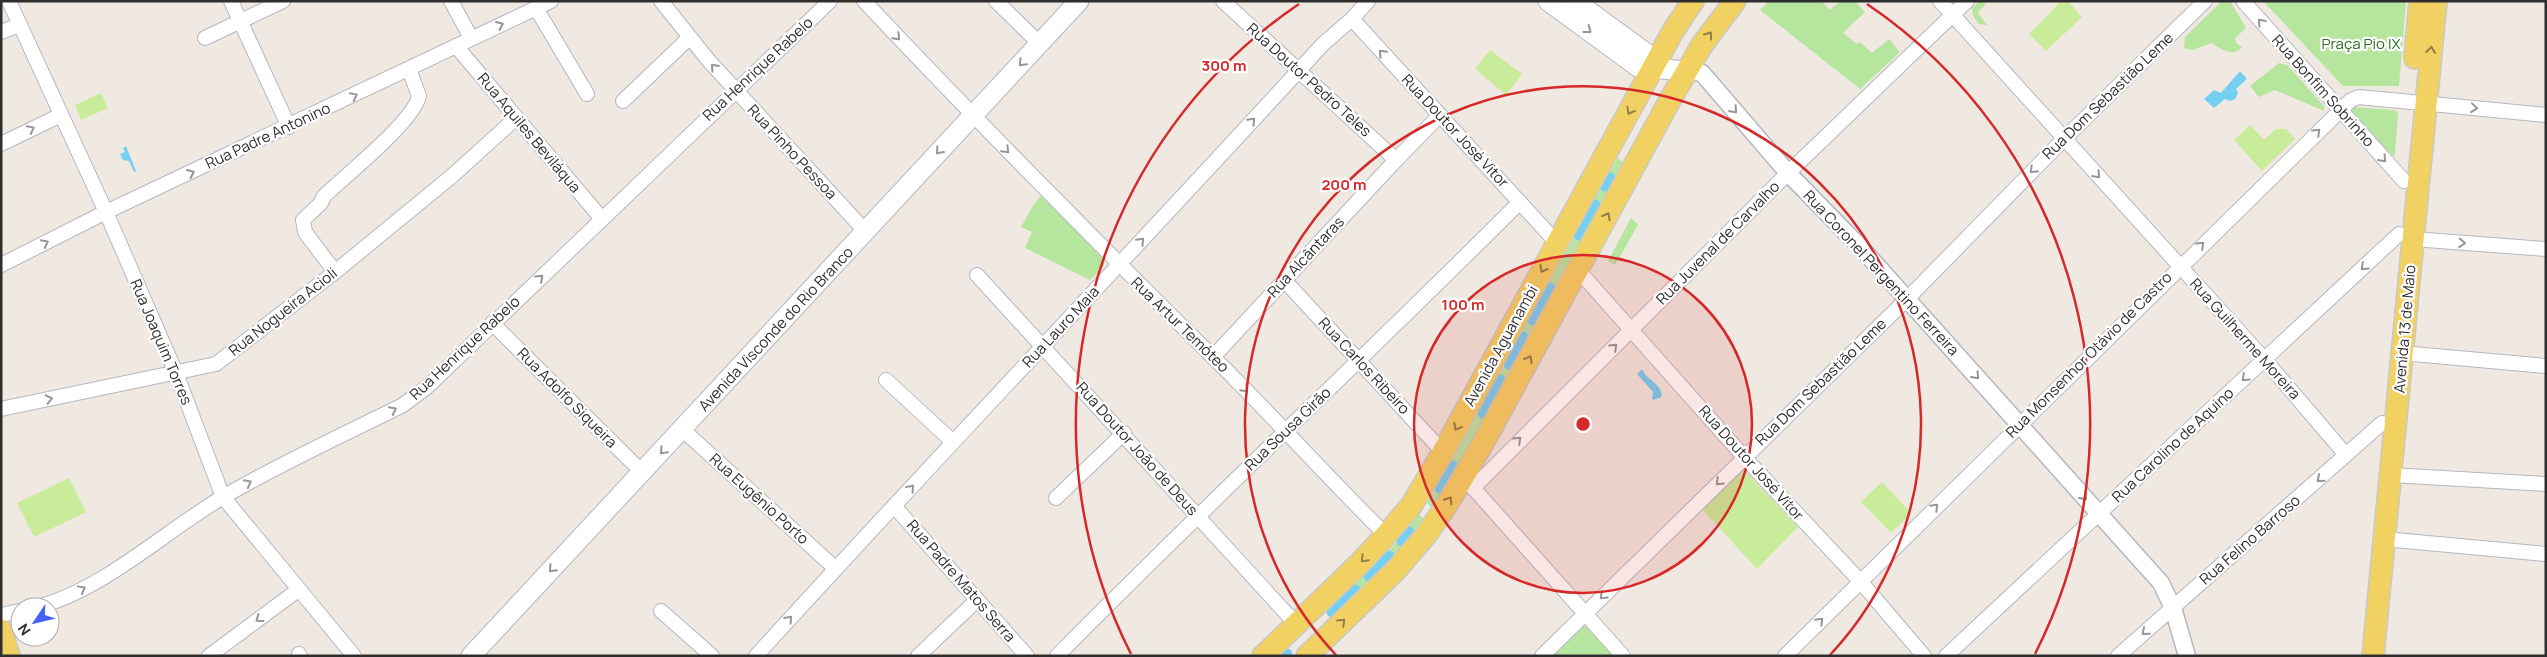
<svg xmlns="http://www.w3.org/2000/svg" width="2547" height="657" viewBox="0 0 2547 657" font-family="Manrope,sans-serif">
  <rect width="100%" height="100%" fill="#efe9e1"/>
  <g fill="#b6e59e">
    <polygon points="1769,1 1822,1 1830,10 1840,1 1855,1 1865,12 1843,33 1857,44 1860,42 1872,53 1889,39 1900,52 1860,89 1760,10"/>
    <polygon points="1980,1 1988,1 1978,13 1987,25 1979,24 1973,16 1972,8"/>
    <path d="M2222 1H2230L2246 28 2235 38 2236 43 2242 47C2233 58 2221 49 2211 43L2193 50 2184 48 2185 37Z"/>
    <polygon points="2263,1 2406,1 2399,86 2343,86"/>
    <polygon points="2279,63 2287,65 2324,106 2324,111 2275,90 2259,97 2250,86"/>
    <polygon points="2354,107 2394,110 2398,113 2395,154 2393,156 2352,115 2350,110"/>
    <polygon points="1618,158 1623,162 1613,180 1607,177"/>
    <polygon points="1603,185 1609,189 1598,207 1592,203"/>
    <polygon points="1041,196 1103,259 1104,266 1090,280 1025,248 1032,232 1021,227 1034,204"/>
    <polygon points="1631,218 1638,225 1615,265 1608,261"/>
    <polygon points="1576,234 1582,237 1553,290 1547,286"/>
    <polygon points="1530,318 1536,322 1526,339 1520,335"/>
    <polygon points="1506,363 1512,366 1503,381 1497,378"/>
    <polygon points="1479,411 1486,415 1456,468 1450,465"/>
    <polygon points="1438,486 1443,490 1432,507 1427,503"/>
    <polygon points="1418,514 1424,519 1411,534 1406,530"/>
    <polygon points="1400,538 1404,543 1391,558 1386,554"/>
    <polygon points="1366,573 1371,579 1357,592 1352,587"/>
    <polygon points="1584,625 1613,656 1553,656"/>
  </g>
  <g fill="#c9ec9a">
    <polygon points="2061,1 2068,1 2082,17 2046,51 2029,34"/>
    <polygon points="1490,50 1522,74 1506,95 1475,69"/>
    <polygon points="101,93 108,108 81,120 75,105"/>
    <polygon points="2250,125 2264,140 2276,129 2286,129 2295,139 2262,171 2234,140"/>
    <polygon points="1743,469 1798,527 1757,569 1701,508"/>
    <polygon points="69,478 86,512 34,537 17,503"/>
    <polygon points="1882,482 1911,513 1891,533 1861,502"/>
  </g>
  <g fill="#75cff0">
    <polygon points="2240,71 2247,79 2236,89 2238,93 2235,99 2230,101 2225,99 2214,108 2204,99 2214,90 2221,93"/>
    <polygon points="126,146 136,171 134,172 129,161 123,160 120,154 125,152 123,148"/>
    <path d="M1642 369C1647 381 1660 382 1662 395L1660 398 1652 400 1653 392 1637 374Z"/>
  </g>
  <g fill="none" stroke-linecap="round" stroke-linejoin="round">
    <g stroke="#75cff0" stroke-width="11">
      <polyline points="1605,186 1610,178"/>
      <polyline points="1579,235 1595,205"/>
      <polyline points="1533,320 1550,288"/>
      <polyline points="1509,364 1523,337"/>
      <polyline points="1483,413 1500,380"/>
      <polyline points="1440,488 1453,466"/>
      <polyline points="1402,541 1409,532"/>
      <polyline points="1369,576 1389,556"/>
      <polyline points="1332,612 1355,590"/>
      <polyline points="1285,656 1287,654"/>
    </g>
    <g stroke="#b4b7c1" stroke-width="16">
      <g id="minor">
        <polyline points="9,1 106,212 176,373 223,497 354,656"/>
        <polyline points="231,1 289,127"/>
        <polyline points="451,1 471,38"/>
        <polyline points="661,1 709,61 866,232"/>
        <path d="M864 1C978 122 1095 240 1213 357 1272 415 1327 477 1386 535"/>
        <polyline points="996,1 1040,44"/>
        <polyline points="1223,1 1396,160"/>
        <polyline points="1940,1 2265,360 2346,455"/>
        <polyline points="2243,1 2404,181"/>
        <polyline points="536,8 587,94"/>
        <polyline points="1352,19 1557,243"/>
        <polyline points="1,32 19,25"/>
        <polyline points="205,38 283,1"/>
        <polyline points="456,46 602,219"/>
        <polyline points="623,101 689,38"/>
        <polyline points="1,144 61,115"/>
        <polyline points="2413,239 2546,249"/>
        <polyline points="1,265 106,212 551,1"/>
        <polyline points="1578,270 1744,457 1860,581 1924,656"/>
        <path d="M335 272 305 232 303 220 321 203 324 196C345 176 414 121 419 96L409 69"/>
        <polyline points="977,275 1296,624"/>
        <polyline points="1285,281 1443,452"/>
        <polyline points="492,323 643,473"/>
        <polyline points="2402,353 2546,366"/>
        <polyline points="1213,357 1396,160 1440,115"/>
        <polyline points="886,380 953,442"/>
        <polyline points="1,409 216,364 335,272 452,176 516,118"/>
        <polyline points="683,430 835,568"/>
        <polyline points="2391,475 2546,484"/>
        <polyline points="1467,481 1623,656"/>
        <polyline points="1473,488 1788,173 1967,1"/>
        <polyline points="1056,498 1124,433"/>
        <polyline points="894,506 1027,656"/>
        <polyline points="2384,539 2546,554"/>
        <path d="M37 607C103 590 164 532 223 497 281 463 343 435 403 405L427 387 830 1"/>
        <polyline points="661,611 712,656"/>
        <polyline points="1,615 20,611"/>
        <polyline points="299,654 300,656"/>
        <polyline points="209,656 298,590"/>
        <path d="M756 656C943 450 1136 249 1323 44L1352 19 1368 1"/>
        <polyline points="918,656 976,601"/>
        <path d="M1057 656C1209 502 1367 355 1520 202"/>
        <polyline points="1542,656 1907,299 2064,139 2205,1"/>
        <polyline points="1785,656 2351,100 2359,97 2546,115"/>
        <polyline points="1946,656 2399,234"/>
        <polyline points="2118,656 2382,423"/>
      </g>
    </g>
    <g stroke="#b4b7c1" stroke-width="19">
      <polyline id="tertiary" points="1687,71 1702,73 1788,173 1863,250 2161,583 2173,608 2187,656"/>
    </g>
    <g stroke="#b4b7c1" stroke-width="21">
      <g id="secondary">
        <polyline points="1548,1 1638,67 1687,71"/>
        <polyline points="1575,1 1657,61"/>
        <polyline points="471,656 1079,1"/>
      </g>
    </g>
    <g stroke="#c9c9c9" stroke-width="24">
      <g id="primary">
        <polyline points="2415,58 2420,1"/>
        <polyline points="1,630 9,656"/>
        <polyline points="1263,656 1361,562 1386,535 1411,506 1443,452 1673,31 1693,1"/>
        <polyline points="1307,656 1395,571 1426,535 1448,503 1482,445 1670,100 1702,45 1735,1"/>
        <polyline points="2373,656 2436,1"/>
      </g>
    </g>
    <use href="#minor" stroke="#fff" stroke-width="14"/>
    <use href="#tertiary" stroke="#fff" stroke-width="16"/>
    <use href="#secondary" stroke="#fff" stroke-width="19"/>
    <use href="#primary" stroke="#f2d163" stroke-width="21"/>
  </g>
  <defs><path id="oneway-chevron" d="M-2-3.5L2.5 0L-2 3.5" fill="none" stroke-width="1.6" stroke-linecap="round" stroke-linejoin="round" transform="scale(1.25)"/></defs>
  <g stroke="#969696">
    <use href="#oneway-chevron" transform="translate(2261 22) rotate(-132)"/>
    <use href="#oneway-chevron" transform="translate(500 25) rotate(-24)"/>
    <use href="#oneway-chevron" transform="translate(1588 30) rotate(37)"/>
    <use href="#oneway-chevron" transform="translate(897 37) rotate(46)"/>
    <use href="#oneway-chevron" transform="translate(1382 53) rotate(-133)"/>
    <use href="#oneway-chevron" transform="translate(1022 63) rotate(133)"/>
    <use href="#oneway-chevron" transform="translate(714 67) rotate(-132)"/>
    <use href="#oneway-chevron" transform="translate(354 96) rotate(-26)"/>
    <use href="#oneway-chevron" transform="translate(2474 108) rotate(6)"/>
    <use href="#oneway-chevron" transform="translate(1734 110) rotate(49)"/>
    <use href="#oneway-chevron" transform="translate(1252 121) rotate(-47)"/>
    <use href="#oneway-chevron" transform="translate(31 129) rotate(-26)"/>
    <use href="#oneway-chevron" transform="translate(2317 132) rotate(-44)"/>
    <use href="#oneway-chevron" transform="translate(1006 150) rotate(46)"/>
    <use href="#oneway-chevron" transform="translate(939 151) rotate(132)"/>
    <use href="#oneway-chevron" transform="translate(2383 159) rotate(48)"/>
    <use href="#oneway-chevron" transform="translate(2033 170) rotate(135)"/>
    <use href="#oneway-chevron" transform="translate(191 173) rotate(-25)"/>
    <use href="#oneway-chevron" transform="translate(2097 175) rotate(48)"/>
    <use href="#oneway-chevron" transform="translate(1141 241) rotate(-47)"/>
    <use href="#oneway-chevron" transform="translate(45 243) rotate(-27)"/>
    <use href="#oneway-chevron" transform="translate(2462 243) rotate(4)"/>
    <use href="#oneway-chevron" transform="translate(2201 245) rotate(-44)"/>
    <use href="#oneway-chevron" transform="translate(2364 267) rotate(137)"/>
    <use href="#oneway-chevron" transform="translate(540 278) rotate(-43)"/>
    <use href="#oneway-chevron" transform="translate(1614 347) rotate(-44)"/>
    <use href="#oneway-chevron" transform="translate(1976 376) rotate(48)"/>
    <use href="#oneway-chevron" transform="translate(2245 378) rotate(137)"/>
    <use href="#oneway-chevron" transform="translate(1245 389) rotate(46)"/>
    <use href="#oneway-chevron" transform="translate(49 399) rotate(-12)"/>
    <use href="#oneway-chevron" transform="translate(393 410) rotate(-27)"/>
    <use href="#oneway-chevron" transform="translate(1518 440) rotate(-44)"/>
    <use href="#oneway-chevron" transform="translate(663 451) rotate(133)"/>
    <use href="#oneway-chevron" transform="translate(2320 479) rotate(139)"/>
    <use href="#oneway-chevron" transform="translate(1719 482) rotate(136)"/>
    <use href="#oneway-chevron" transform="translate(248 483) rotate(-28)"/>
    <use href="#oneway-chevron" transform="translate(911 488) rotate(-48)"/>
    <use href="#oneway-chevron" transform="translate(2084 497) rotate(48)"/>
    <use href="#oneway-chevron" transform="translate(1935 507) rotate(-45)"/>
    <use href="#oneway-chevron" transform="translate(552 569) rotate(133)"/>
    <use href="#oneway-chevron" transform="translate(82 589) rotate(-29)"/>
    <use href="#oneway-chevron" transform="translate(1603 596) rotate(136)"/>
    <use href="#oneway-chevron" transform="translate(259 619) rotate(144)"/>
    <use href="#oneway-chevron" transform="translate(789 619) rotate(-48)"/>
    <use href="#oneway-chevron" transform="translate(1820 621) rotate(-45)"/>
    <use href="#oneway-chevron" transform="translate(2145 632) rotate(139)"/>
  </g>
  <g stroke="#908048">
    <use href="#oneway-chevron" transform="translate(1709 35) rotate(-55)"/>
    <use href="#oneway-chevron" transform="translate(2431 50) rotate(-84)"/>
    <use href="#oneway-chevron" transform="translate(1630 111) rotate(119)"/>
    <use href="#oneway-chevron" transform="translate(1607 216) rotate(-62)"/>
    <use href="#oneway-chevron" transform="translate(1543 269) rotate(119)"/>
    <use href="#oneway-chevron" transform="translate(1529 359) rotate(-61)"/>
    <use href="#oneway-chevron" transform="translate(1457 427) rotate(118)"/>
    <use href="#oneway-chevron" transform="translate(1449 500) rotate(-58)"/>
    <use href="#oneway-chevron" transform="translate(1364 559) rotate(134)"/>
    <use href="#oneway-chevron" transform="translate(1342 622) rotate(-44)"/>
  </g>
  <circle cx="1583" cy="424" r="169" fill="#d62828" fill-opacity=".12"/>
  <g fill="none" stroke="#d62828" stroke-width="2.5">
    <circle cx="1583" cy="424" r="169"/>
    <path d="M1336 655A338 338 0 1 1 1830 655"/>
    <path d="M1131 654A507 507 0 0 1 1299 4M1867 4A507 507 0 0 1 2035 654"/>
  </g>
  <g text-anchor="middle" stroke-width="4.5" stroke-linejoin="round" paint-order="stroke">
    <g font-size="15" fill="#2c6e1b" stroke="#fff">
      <text x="2361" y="49">Praça Pio IX</text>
    </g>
    <g font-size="15" fill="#2e2e2e" stroke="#fff">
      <text transform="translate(758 69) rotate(-43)" y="5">Rua Henrique Rabelo</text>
      <text transform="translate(1309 80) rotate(42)" y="5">Rua Doutor Pedro Teles</text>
      <text transform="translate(2323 91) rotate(48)" y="5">Rua Bonfim Sobrinho</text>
      <text transform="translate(2108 96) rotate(-44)" y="5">Rua Dom Sebastião Leme</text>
      <text transform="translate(1455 131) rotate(47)" y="5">Rua Doutor José Vitor</text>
      <text transform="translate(529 133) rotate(50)" y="5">Rua Aquiles Beviláqua</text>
      <text transform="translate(268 136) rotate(-25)" y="5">Rua Padre Antonino</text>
      <text transform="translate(792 152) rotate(47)" y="5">Rua Pinho Pessoa</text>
      <text transform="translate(1718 243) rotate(-45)" y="5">Rua Juvenal de Carvalho</text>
      <text transform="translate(1306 257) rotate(-47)" y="5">Rua Alcântaras</text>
      <text transform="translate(1881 273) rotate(47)" y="5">Rua Coronel Pergentino Ferreira</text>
      <text transform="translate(283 312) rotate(-38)" y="5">Rua Nogueira Acioli</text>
      <text transform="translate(1180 325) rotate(44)" y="5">Rua Artur Temóteo</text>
      <text transform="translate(1061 327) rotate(-47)" y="5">Rua Lauro Maia</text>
      <text transform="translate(776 329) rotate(-47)" y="5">Avenida Visconde do Rio Branco</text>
      <text transform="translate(2405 329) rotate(-85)" y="5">Avenida 13 de Maio</text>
      <text transform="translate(2245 339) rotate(48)" y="5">Rua Guilherme Moreira</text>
      <text transform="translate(161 342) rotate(67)" y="5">Rua Joaquim Torres</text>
      <text transform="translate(1501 346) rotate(-61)" y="5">Avenida Aguanambi</text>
      <text transform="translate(465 348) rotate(-43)" y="5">Rua Henrique Rabelo</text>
      <text transform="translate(2089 355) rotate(-45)" y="5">Rua Monsenhor Otávio de Castro</text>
      <text transform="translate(1364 366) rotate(47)" y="5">Rua Carlos Ribeiro</text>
      <text transform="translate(1821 382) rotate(-44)" y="5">Rua Dom Sebastião Leme</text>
      <text transform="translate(567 398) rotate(45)" y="5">Rua Adolfo Siqueira</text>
      <text transform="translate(1288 429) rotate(-44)" y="5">Rua Sousa Girão</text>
      <text transform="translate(2173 445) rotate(-43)" y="5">Rua Carolino de Aquino</text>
      <text transform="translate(1137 449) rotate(48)" y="5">Rua Doutor João de Deus</text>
      <text transform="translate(1751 463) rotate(48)" y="5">Rua Doutor José Vitor</text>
      <text transform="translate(759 499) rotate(42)" y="5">Rua Eugênio Porto</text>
      <text transform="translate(2250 540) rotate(-41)" y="5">Rua Felino Barroso</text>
      <text transform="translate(961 581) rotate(49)" y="5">Rua Padre Matos Serra</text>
    </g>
  </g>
  <circle cx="1583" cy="424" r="8" fill="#d62828" stroke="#fff" stroke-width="2.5"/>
  <g font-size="15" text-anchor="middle" font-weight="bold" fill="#d62828" stroke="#fff" stroke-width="4.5" stroke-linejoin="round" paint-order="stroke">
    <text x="1224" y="71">300 m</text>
    <text x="1344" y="190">200 m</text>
    <text x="1463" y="310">100 m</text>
  </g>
  <rect width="2547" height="657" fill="none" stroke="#2e2e2e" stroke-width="5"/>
  <g transform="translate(35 622) rotate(235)"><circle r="24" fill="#ffffff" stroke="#ababab"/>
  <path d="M0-4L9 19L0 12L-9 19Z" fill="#4264fb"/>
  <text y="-8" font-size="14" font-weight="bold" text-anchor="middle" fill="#2e2e2e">N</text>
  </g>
</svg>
